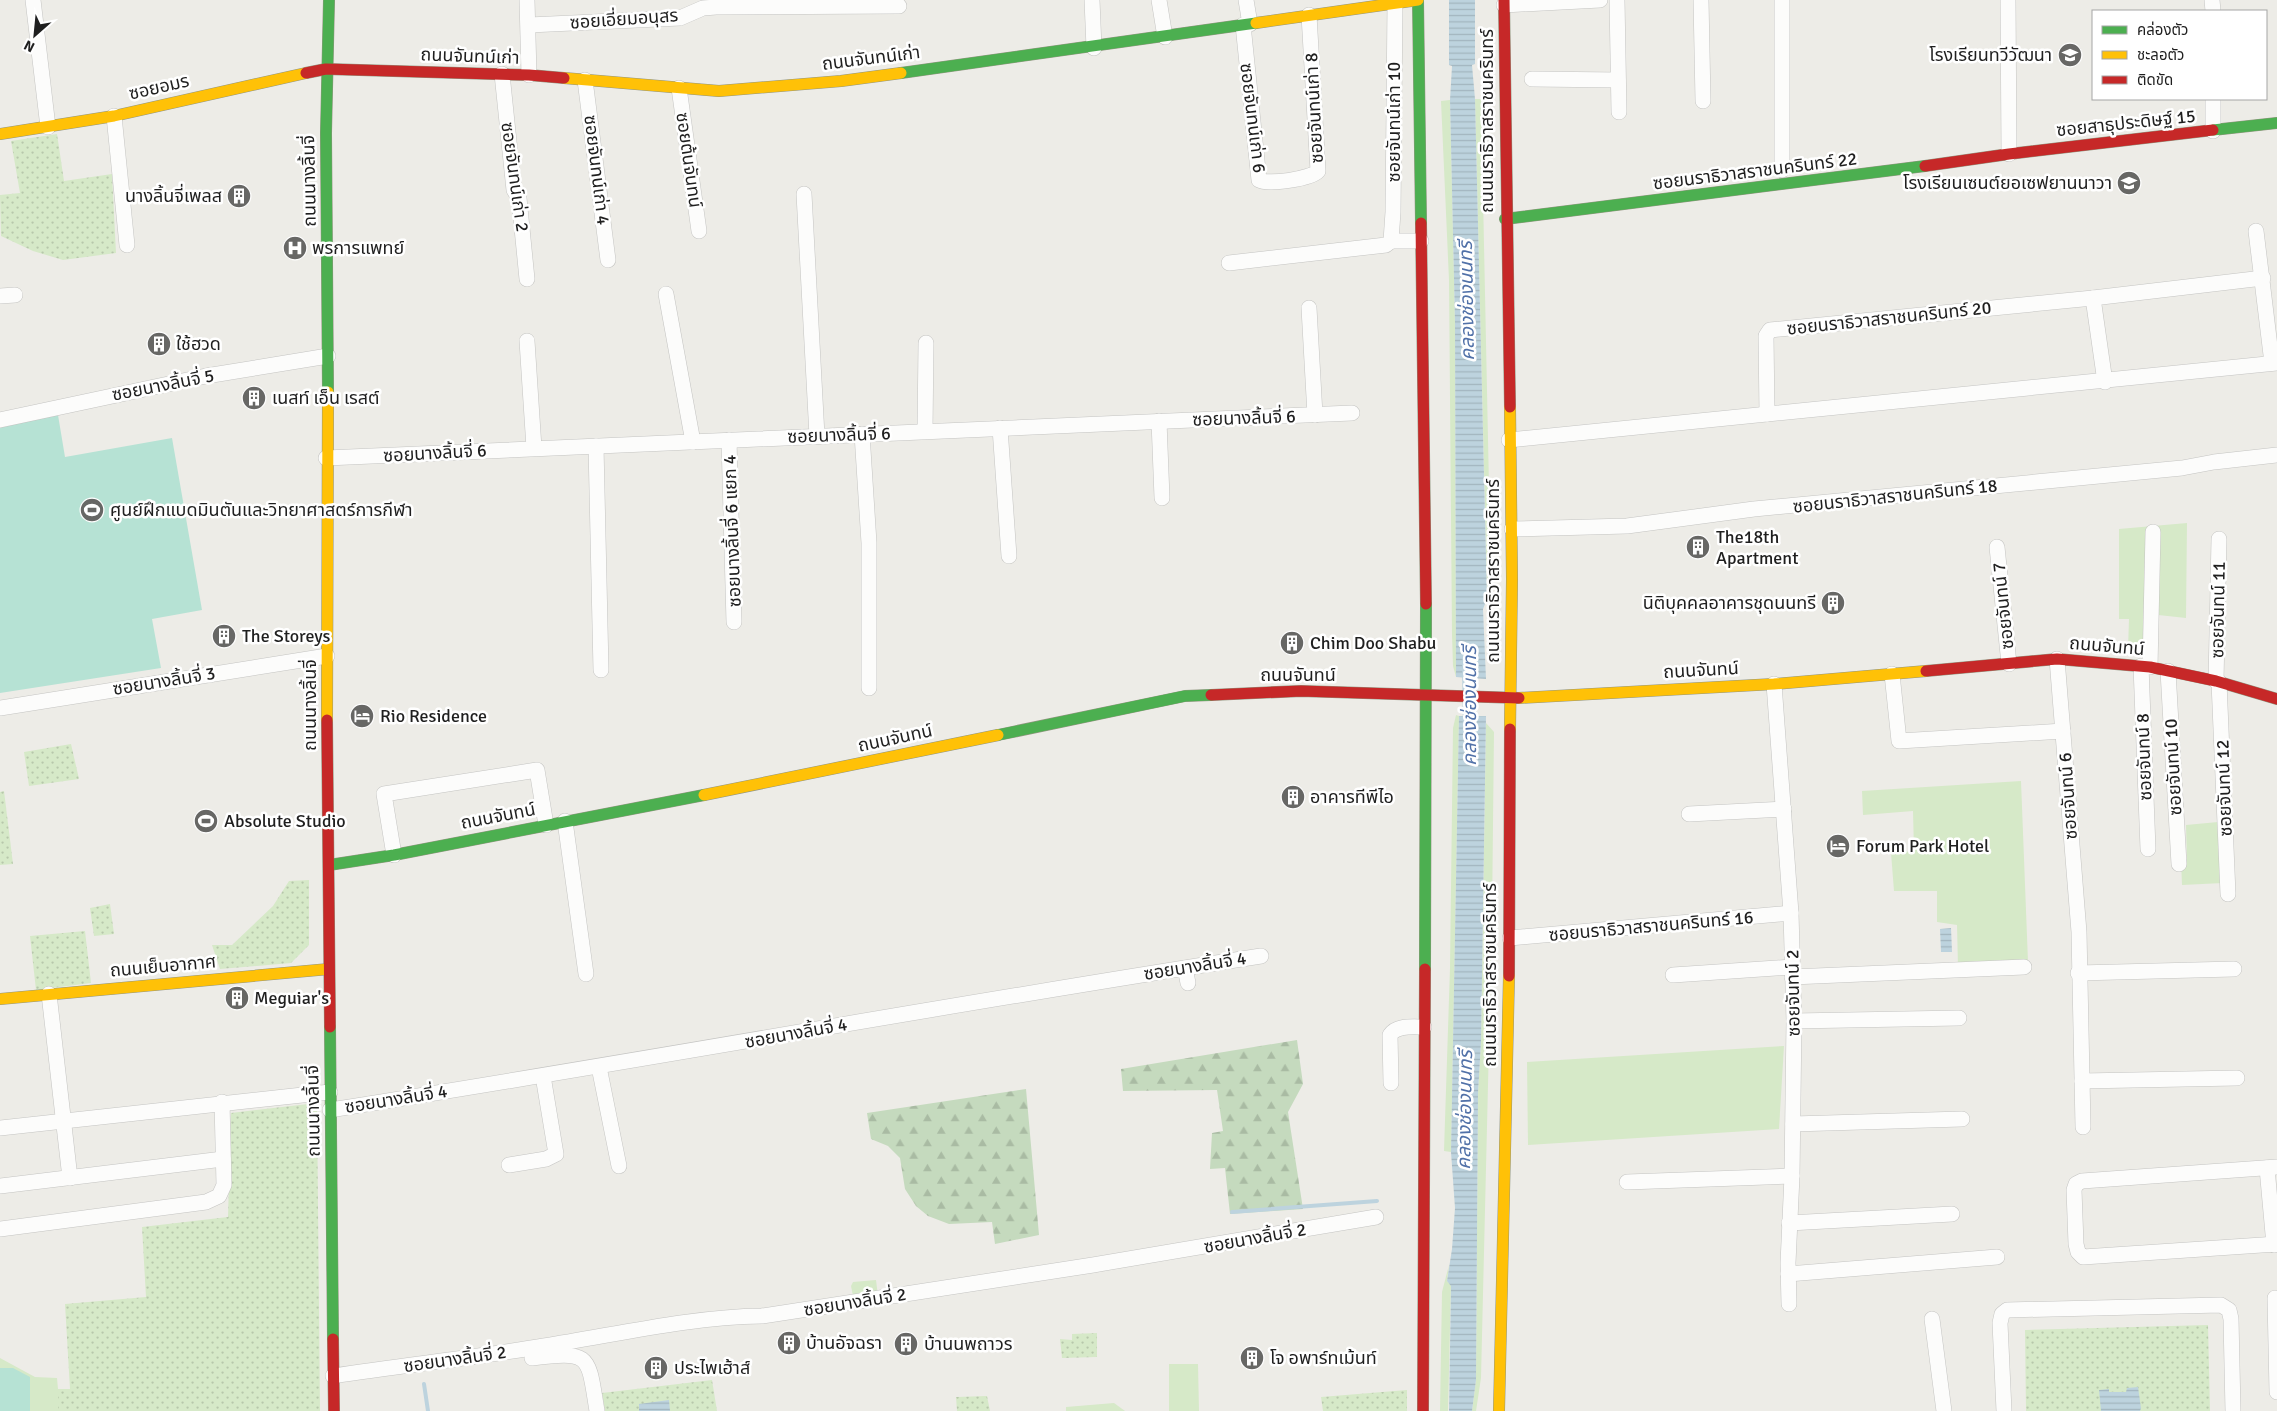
<svg xmlns="http://www.w3.org/2000/svg" width="2277" height="1411" viewBox="0 0 2277 1411" font-family="Signika,'Noto Sans Thai',sans-serif">
  <defs>
    <pattern id="forest-firs" width="22" height="20" patternUnits="userSpaceOnUse" patternTransform="scale(1.25)"><rect width="22" height="20" fill="#c5dabe"/><path d="M5 1l3.5 6h-7zM16 11l3.5 6h-7z" fill="#a9bba3"/></pattern>
    <pattern id="garden-dots" width="8" height="8" patternUnits="userSpaceOnUse" patternTransform="scale(1.25)"><rect width="8" height="8" fill="#d6e9c8"/><path d="M2 2h.1M6 6h.1" fill="none" stroke="#b7c7ab" stroke-width="1.8" stroke-linecap="round"/></pattern>
    <pattern id="water-rules" width="6" height="5" patternUnits="userSpaceOnUse" patternTransform="scale(1.25)"><rect width="6" height="5" fill="#bdd3de"/><path d="M0 2.5h6" fill="none" stroke="#a2b5be"/></pattern>
  </defs>
  <rect width="100%" height="100%" fill="#edece7"/>
  <g fill="#d6e9c8">
    <polygon points="1475,99 1481,99 1491,584 1487,592"/>
    <polygon points="1450,100 1455,323 1456,677 1453,666 1452,635 1449,280 1441,101"/>
    <polygon points="2187,523 2186,618 2149,614 2146,651 2128,649 2129,619 2119,619 2119,529"/>
    <polygon points="1456,715 1459,716 1451,1152 1444,1151 1450,968 1453,728"/>
    <polygon points="1486,723 1494,732 1492,917 1481,1378 1476,1411 1472,1411 1476,1380 1478,1093 1481,1042"/>
    <polygon points="2021,781 2028,962 1958,967 1957,925 1937,922 1937,891 1894,891 1891,853 1914,851 1913,811 1863,815 1862,791"/>
    <polygon points="2218,822 2223,883 2182,885 2181,860 2187,859 2186,825"/>
    <polygon points="1784,1046 1779,1129 1528,1145 1527,1062"/>
    <polygon points="1449,1265 1447,1281 1451,1285 1448,1411 1440,1411 1442,1292"/>
    <polygon points="876,1280 878,1296 853,1296 851,1286 853,1282"/>
    <polygon points="0,1358 35,1377 57,1378 60,1411 0,1411"/>
    <polygon points="1169,1364 1198,1364 1199,1411 1169,1411"/>
    <polygon points="1114,1403 1125,1411 1066,1411 1066,1407"/>
  </g>
  <g fill="url(#forest-firs)">
    <polygon points="1297,1040 1303,1084 1288,1112 1303,1209 1230,1214 1225,1168 1210,1169 1212,1133 1223,1131 1217,1090 1123,1091 1121,1069"/>
    <polygon points="1026,1089 1039,1235 995,1244 992,1222 949,1224 928,1216 916,1206 905,1189 900,1158 888,1146 871,1139 867,1113"/>
  </g>
  <g fill="url(#garden-dots)">
    <polygon points="57,134 64,181 112,174 116,253 63,260 33,251 1,236 0,195 20,193 11,141"/>
    <polygon points="71,744 79,779 29,786 24,752"/>
    <polygon points="4,791 13,864 0,865 0,792"/>
    <polygon points="309,880 309,945 291,963 220,969 212,945 232,945 273,906 289,881"/>
    <polygon points="110,904 114,934 94,936 90,908"/>
    <polygon points="85,931 91,983 36,990 30,936"/>
    <polygon points="317,1103 320,1411 58,1411 58,1389 70,1389 65,1304 146,1297 142,1227 228,1217 231,1113"/>
    <polygon points="2208,1325 2210,1411 2026,1411 2025,1330"/>
    <polygon points="1097,1333 1097,1357 1062,1358 1060,1339 1072,1340 1072,1334"/>
    <polygon points="712,1380 717,1411 605,1411 602,1393"/>
    <polygon points="1407,1390 1407,1411 1323,1411 1321,1397"/>
    <polygon points="987,1396 990,1411 957,1411 956,1397"/>
  </g>
  <g fill="#b6e2d4">
    <polygon points="58,415 65,457 172,438 202,610 152,619 161,668 0,693 0,424"/>
    <polygon points="0,1368 13,1368 30,1377 30,1411 0,1411"/>
  </g>
  <g fill="url(#water-rules)">
    <polygon points="1449,0 1475,0 1475,64 1472,65 1475,99 1487,599 1483,609 1486,679 1456,677 1455,323 1450,100 1452,66 1449,65"/>
    <polygon points="1459,716 1486,716 1481,1042 1478,1093 1476,1380 1472,1411 1449,1411 1451,1286 1447,1281 1452,1249 1455,1208 1451,1152"/>
    <polygon points="1951,928 1952,952 1941,952 1940,929"/>
    <polygon points="2138,1387 2141,1408 2140,1411 2101,1411 2099,1390 2109,1389 2109,1392 2126,1392 2127,1388"/>
    <polygon points="669,1400 670,1411 639,1411 639,1404"/>
  </g>
  <g fill="none" stroke-linecap="round" stroke-linejoin="round">
    <g stroke="#bdd3de" stroke-width="4">
      <polyline points="1232,1212 1377,1201"/>
      <polyline points="424,1384 428,1411"/>
    </g>
    <polyline stroke="#bdd3de" stroke-width="14" points="1469,661 1470,734"/>
    <g stroke="#c4c4c2" stroke-width="16">
      <g id="street">
        <polyline points="33,0 48,127"/>
        <polyline points="527,0 529,75"/>
        <polyline points="1092,0 1094,48"/>
        <polyline points="1159,0 1165,37"/>
        <polyline points="1246,0 1250,24"/>
        <polyline points="1617,0 1619,112"/>
        <polyline points="1701,0 1703,101"/>
        <polyline points="1782,0 1782,170"/>
        <polyline points="2008,0 2009,154"/>
        <polyline points="2212,0 2213,11"/>
        <polyline points="1504,5 1600,0"/>
        <polyline points="529,25 680,18 703,8 716,7 899,6"/>
        <path d="M1243 25 1259 180C1268 185 1311 179 1318 171L1309 15"/>
        <polyline points="502,74 514,190 519,198 527,279"/>
        <polyline points="1532,79 1618,80"/>
        <polyline points="585,80 608,260"/>
        <polyline points="679,88 699,231"/>
        <polyline points="114,116 127,245"/>
        <polyline points="2213,131 2213,99"/>
        <polyline points="804,194 817,436"/>
        <polyline points="2256,231 2272,363"/>
        <polyline points="1391,241 1421,241"/>
        <polyline points="1229,263 1386,245 1391,241 1393,212 1395,3"/>
        <polyline points="666,294 693,442"/>
        <polyline points="0,296 15,295"/>
        <polyline points="1309,308 1315,415"/>
        <polyline points="527,341 534,448"/>
        <polyline points="2105,382 2093,298 2263,278"/>
        <polyline points="1767,414 1766,336 1770,330 2093,298"/>
        <polyline points="0,420 206,376 328,356"/>
        <polyline points="1159,421 1162,498"/>
        <polyline points="1000,428 1009,556"/>
        <polyline points="925,431 926,343"/>
        <polyline points="862,434 869,543 869,688"/>
        <polyline points="729,440 734,622"/>
        <polyline points="1509,440 2277,363"/>
        <polyline points="596,446 601,670"/>
        <polyline points="326,458 1352,413"/>
        <polyline points="1512,529 1627,526 1754,509 2182,468 2214,462 2277,455"/>
        <polyline points="1997,547 2009,664"/>
        <polyline points="2057,659 2079,932 2083,1127"/>
        <polyline points="2141,666 2148,849"/>
        <polyline points="2150,667 2153,532"/>
        <polyline points="2168,671 2179,864"/>
        <polyline points="1892,674 1899,741 2063,731"/>
        <polyline points="2216,681 2219,539"/>
        <polyline points="2219,682 2228,894"/>
        <polyline points="1774,684 1791,913 1794,1021 1792,1176 1788,1263 1789,1304"/>
        <polyline points="0,708 327,656"/>
        <polyline points="1689,814 1784,809"/>
        <polyline points="565,821 586,974"/>
        <polyline points="394,855 384,794 537,770 546,825"/>
        <polyline points="1510,938 1791,913"/>
        <polyline points="1185,968 1188,983"/>
        <polyline points="2078,973 2234,969"/>
        <polyline points="1673,975 1792,967"/>
        <polyline points="1792,977 2024,967"/>
        <polyline points="49,994 70,1178"/>
        <polyline points="1794,1021 1959,1018"/>
        <polyline points="599,1067 619,1166"/>
        <polyline points="2082,1081 2237,1078"/>
        <path d="M1391 1083 1390 1035C1397 1025 1412 1027 1424 1027"/>
        <path d="M330 1110C641 1061 950 1004 1261 956"/>
        <polyline points="1793,1124 1962,1119"/>
        <polyline points="0,1128 330,1092"/>
        <polyline points="509,1165 546,1159 556,1154 543,1076"/>
        <polyline points="2277,1167 2082,1181 2076,1184 2074,1190 2076,1244 2078,1252 2083,1257 2277,1244"/>
        <polyline points="2267,1168 2274,1245"/>
        <polyline points="1627,1182 1792,1176"/>
        <polyline points="0,1186 223,1159"/>
        <polyline points="1789,1223 1952,1214"/>
        <polyline points="0,1229 206,1202 219,1196 224,1185 222,1102"/>
        <polyline points="1788,1274 1997,1257"/>
        <polyline points="2275,1298 2277,1392"/>
        <polyline points="1932,1319 1944,1411"/>
        <path d="M532 1358C592 1350 588 1356 597 1411"/>
        <path d="M333 1376C403 1365 474 1358 544 1346 615 1335 689 1317 762 1316L1093 1265 1376 1217"/>
        <polyline points="2004,1411 2000,1323 2002,1314 2007,1310 2221,1305 2229,1310 2231,1319 2233,1411"/>
      </g>
    </g>
    <g stroke="#929680" stroke-width="12">
      <g id="fast">
        <polyline points="1418,0 1421,223"/>
        <polyline points="901,73 1256,23"/>
        <polyline points="2213,130 2277,123"/>
        <polyline points="1505,219 1925,166"/>
        <polyline points="328,392 326,133 329,0"/>
        <polyline points="998,735 1185,696 1211,695"/>
        <polyline points="329,865 394,855 704,795"/>
        <polyline points="1425,969 1426,604"/>
        <polyline points="330,1027 333,1339"/>
      </g>
    </g>
    <g stroke="#929680" stroke-width="12">
      <g id="slow">
        <polyline points="1256,23 1418,0"/>
        <polyline points="564,78 719,91 841,81 901,73"/>
        <polyline points="0,134 114,116 306,73"/>
        <polyline points="1519,698 1774,684 1926,671"/>
        <polyline points="327,720 328,392"/>
        <polyline points="1510,729 1512,579 1510,407"/>
        <polyline points="704,795 998,735"/>
        <polyline points="0,999 329,969"/>
        <polyline points="1499,1411 1509,976"/>
      </g>
    </g>
    <g stroke="#929680" stroke-width="12">
      <g id="jam">
        <polyline points="1504,0 1510,407"/>
        <polyline points="306,73 326,69 529,75 564,78"/>
        <polyline points="1925,166 2009,154 2213,130"/>
        <polyline points="1421,223 1426,604"/>
        <polyline points="1926,671 2057,659 2150,667 2216,681 2277,699"/>
        <polyline points="1211,695 1301,691 1519,698"/>
        <polyline points="327,720 330,1027"/>
        <polyline points="1509,976 1510,729"/>
        <polyline points="333,1339 334,1411"/>
        <polyline points="1423,1411 1425,969"/>
      </g>
    </g>
    <use href="#street" stroke="#fcfcfb" stroke-width="15"/>
    <use href="#fast" stroke="#4caf50" stroke-width="11"/>
    <use href="#slow" stroke="#ffc107" stroke-width="11"/>
    <use href="#jam" stroke="#c62828" stroke-width="11"/>
  </g>
  <defs>
    <g id="school-disc" transform="scale(1.25)"><circle r="9.5" fill="#676765" stroke="#fff"/><path d="M0-5L7-2L0 1L-7-2ZM-4 1L0 2.5L4 1V4Q0 6-4 4Z" fill="#fff"/></g>
    <g id="building-disc" transform="scale(1.25)"><circle r="9.5" fill="#676765" stroke="#fff"/><path d="M-4-6H4V6H1V3H-1V6H-4ZM-2.5-4.3h1.7v1.8h-1.7ZM.8-4.3h1.7v1.8H.8ZM-2.5-1h1.7V.8h-1.7ZM.8-1h1.7V.8H.8Z" fill="#fff"/></g>
    <g id="hospital-disc" transform="scale(1.25)"><circle r="9.5" fill="#676765" stroke="#fff"/><path d="M-5-5h3v3.5h4V-5h3V5h-3V1.5h-4V5h-3Z" fill="#fff"/></g>
    <g id="stadium-disc" transform="scale(1.25)"><circle r="9.5" fill="#676765" stroke="#fff"/><path d="M0-5a6.5 5 0 1 0 0 10a6.5 5 0 1 0 0-10ZM-3.5-1.8h7v3.6h-7Z" fill="#fff"/></g>
    <g id="hotel-disc" transform="scale(1.25)"><circle r="9.5" fill="#676765" stroke="#fff"/><path d="M-6-4.5h1.5V1H6V5H4.5V3h-9V5H-6ZM-4 0a1.8 1.8 0 1 1 3.6 0ZM.5 0V-2.5h3Q6-2.5 6 0Z" fill="#fff"/></g>
  </defs>
  <g fill-rule="evenodd">
    <use href="#school-disc" x="2070" y="55"/>
    <use href="#school-disc" x="2129" y="183"/>
    <use href="#building-disc" x="239" y="196"/>
    <use href="#hospital-disc" x="295" y="248"/>
    <use href="#building-disc" x="159" y="344"/>
    <use href="#building-disc" x="254" y="398"/>
    <use href="#stadium-disc" x="92" y="510"/>
    <use href="#building-disc" x="1698" y="547"/>
    <use href="#building-disc" x="1833" y="603"/>
    <use href="#building-disc" x="224" y="636"/>
    <use href="#building-disc" x="1292" y="643"/>
    <use href="#hotel-disc" x="362" y="716"/>
    <use href="#building-disc" x="1293" y="797"/>
    <use href="#stadium-disc" x="206" y="821"/>
    <use href="#hotel-disc" x="1838" y="846"/>
    <use href="#building-disc" x="237" y="998"/>
    <use href="#building-disc" x="789" y="1343"/>
    <use href="#building-disc" x="906" y="1344"/>
    <use href="#building-disc" x="1252" y="1358"/>
    <use href="#building-disc" x="656" y="1368"/>
  </g>
  <g text-anchor="middle" stroke-width="5" stroke-linejoin="round" paint-order="stroke">
    <g font-size="18" fill="#1f1f1f" stroke="#fff">
      <text transform="translate(624 19) rotate(-4)" y="6">ซอยเอี่ยมอนุสร</text>
      <text transform="translate(470 56) rotate(2)" y="6">ถนนจันทน์เก่า</text>
      <text transform="translate(871 58) rotate(-7)" y="6">ถนนจันทน์เก่า</text>
      <text transform="translate(159 87) rotate(-13)" y="6">ซอยอมร</text>
      <text transform="translate(1314 108) rotate(-93)" y="6">ซอยจันทน์เก่า 8</text>
      <text transform="translate(1253 118) rotate(83)" y="6">ซอยจันทน์เก่า 6</text>
      <text transform="translate(1487 121) rotate(-90)" y="6">ถนนนราธิวาสราชนครินทร์</text>
      <text transform="translate(1394 122) rotate(-90)" y="6">ซอยจันทน์เก่า 10</text>
      <text transform="translate(2126 123) rotate(-6)" y="6">ซอยสาธุประดิษฐ์ 15</text>
      <text transform="translate(689 160) rotate(82)" y="6">ซอยต้นจันทน์</text>
      <text transform="translate(597 170) rotate(83)" y="6">ซอยจันทน์เก่า 4</text>
      <text transform="translate(1755 171) rotate(-7)" y="6">ซอยนราธิวาสราชนครินทร์ 22</text>
      <text transform="translate(515 177) rotate(82)" y="6">ซอยจันทน์เก่า 2</text>
      <text transform="translate(309 181) rotate(-91)" y="6">ถนนนางลิ้นจี่</text>
      <text transform="translate(1889 318) rotate(-6)" y="6">ซอยนราธิวาสราชนครินทร์ 20</text>
      <text transform="translate(163 385) rotate(-11)" y="6">ซอยนางลิ้นจี่ 5</text>
      <text transform="translate(1244 418) rotate(-2)" y="6">ซอยนางลิ้นจี่ 6</text>
      <text transform="translate(839 435) rotate(-2)" y="6">ซอยนางลิ้นจี่ 6</text>
      <text transform="translate(435 453) rotate(-3)" y="6">ซอยนางลิ้นจี่ 6</text>
      <text transform="translate(1895 496) rotate(-6)" y="6">ซอยนราธิวาสราชนครินทร์ 18</text>
      <text transform="translate(732 531) rotate(-92)" y="6">ซอยนางลิ้นจี่ 6 แยก 4</text>
      <text transform="translate(1493 571) rotate(-90)" y="6">ถนนนราธิวาสราชนครินทร์</text>
      <text transform="translate(2003 606) rotate(-96)" y="6">ซอยจันทน์ 7</text>
      <text transform="translate(2218 610) rotate(-89)" y="6">ซอยจันทน์ 11</text>
      <text transform="translate(2107 646) rotate(5)" y="6">ถนนจันทน์</text>
      <text transform="translate(1701 670) rotate(-3)" y="6">ถนนจันทน์</text>
      <text x="1298" y="681">ถนนจันทน์</text>
      <text transform="translate(164 681) rotate(-9)" y="6">ซอยนางลิ้นจี่ 3</text>
      <text transform="translate(310 705) rotate(-90)" y="6">ถนนนางลิ้นจี่</text>
      <text transform="translate(895 738) rotate(-12)" y="6">ถนนจันทน์</text>
      <text transform="translate(2144 757) rotate(-92)" y="6">ซอยจันทน์ 8</text>
      <text transform="translate(2173 767) rotate(-93)" y="6">ซอยจันทน์ 10</text>
      <text transform="translate(2224 788) rotate(-92)" y="6">ซอยจันทน์ 12</text>
      <text transform="translate(2068 796) rotate(-94)" y="6">ซอยจันทน์ 6</text>
      <text transform="translate(498 816) rotate(-11)" y="6">ถนนจันทน์</text>
      <text transform="translate(1651 926) rotate(-5)" y="6">ซอยนราธิวาสราชนครินทร์ 16</text>
      <text transform="translate(163 966) rotate(-5)" y="6">ถนนเย็นอากาศ</text>
      <text transform="translate(1195 966) rotate(-9)" y="6">ซอยนางลิ้นจี่ 4</text>
      <text transform="translate(1490 975) rotate(-90)" y="6">ถนนนราธิวาสราชนครินทร์</text>
      <text transform="translate(1793 993) rotate(-91)" y="6">ซอยจันทน์ 2</text>
      <text transform="translate(796 1033) rotate(-10)" y="6">ซอยนางลิ้นจี่ 4</text>
      <text transform="translate(396 1099) rotate(-9)" y="6">ซอยนางลิ้นจี่ 4</text>
      <text transform="translate(313 1111) rotate(-91)" y="6">ถนนนางลิ้นจี่</text>
      <text transform="translate(1255 1238) rotate(-10)" y="6">ซอยนางลิ้นจี่ 2</text>
      <text transform="translate(855 1302) rotate(-9)" y="6">ซอยนางลิ้นจี่ 2</text>
      <text transform="translate(455 1359) rotate(-8)" y="6">ซอยนางลิ้นจี่ 2</text>
    </g>
    <g font-size="18" fill="#1f1f1f" stroke="#fff" text-anchor="start">
      <text x="2052" y="61" text-anchor="end">โรงเรียนทวีวัฒนา</text>
      <text x="2112" y="189" text-anchor="end">โรงเรียนเซนต์ยอเซฟยานนาวา</text>
      <text x="222" y="202" text-anchor="end">นางลิ้นจี่เพลส</text>
      <text x="312" y="254">พรการแพทย์</text>
      <text x="176" y="350">ใช้ฮวด</text>
      <text x="272" y="404">เนสท์ เอ็น เรสต์</text>
      <text x="110" y="516">ศูนย์ฝึกแบดมินตันและวิทยาศาสตร์การกีฬา</text>
      <text x="1716" y="543">The18th<tspan x="1716" dy="21">Apartment</tspan></text>
      <text x="1816" y="609" text-anchor="end">นิติบุคคลอาคารชุดนนทรี</text>
      <text x="242" y="642">The Storeys</text>
      <text x="1310" y="649">Chim Doo Shabu</text>
      <text x="380" y="722">Rio Residence</text>
      <text x="1310" y="803">อาคารทีพีไอ</text>
      <text x="224" y="827">Absolute Studio</text>
      <text x="1856" y="852">Forum Park Hotel</text>
      <text x="254" y="1004">Meguiar's</text>
      <text x="806" y="1349">บ้านอัจฉรา</text>
      <text x="924" y="1350">บ้านนพถาวร</text>
      <text x="1270" y="1364">โจ อพาร์ทเม้นท์</text>
      <text x="674" y="1374">ประไพเฮ้าส์</text>
    </g>
    <g font-size="19" font-style="italic" fill="#5171a8" stroke="#fff">
      <text transform="translate(1466 301) rotate(-91)" y="7">คลองช่องนนทรี</text>
      <text transform="translate(1469 706) rotate(-90)" y="7">คลองช่องนนทรี</text>
      <text transform="translate(1464 1110) rotate(-89)" y="7">คลองช่องนนทรี</text>
    </g>
  </g>
  <rect x="2092" y="10" width="175" height="90" fill="#ffffff" stroke="#a5a5a5"/>
  <rect x="2102" y="26" width="25" height="8" fill="#4caf50" stroke="#a5a5a5"/>
  <text x="2137" y="35" font-size="15" fill="#1f1f1f">คล่องตัว</text>
  <rect x="2102" y="51" width="25" height="8" fill="#ffc107" stroke="#a5a5a5"/>
  <text x="2137" y="60" font-size="15" fill="#1f1f1f">ชะลอตัว</text>
  <rect x="2102" y="76" width="25" height="8" fill="#c62828" stroke="#a5a5a5"/>
  <text x="2137" y="85" font-size="15" fill="#1f1f1f">ติดขัด</text>
  <g transform="translate(35 35) rotate(207)" stroke="#ffffff" stroke-width="4" paint-order="stroke">
  <path d="M0-4L9 19L0 12L-9 19Z" fill="#1f1f1f"/>
  <text y="-8" font-size="14" font-weight="bold" text-anchor="middle" fill="#1f1f1f">N</text>
  </g>
</svg>
